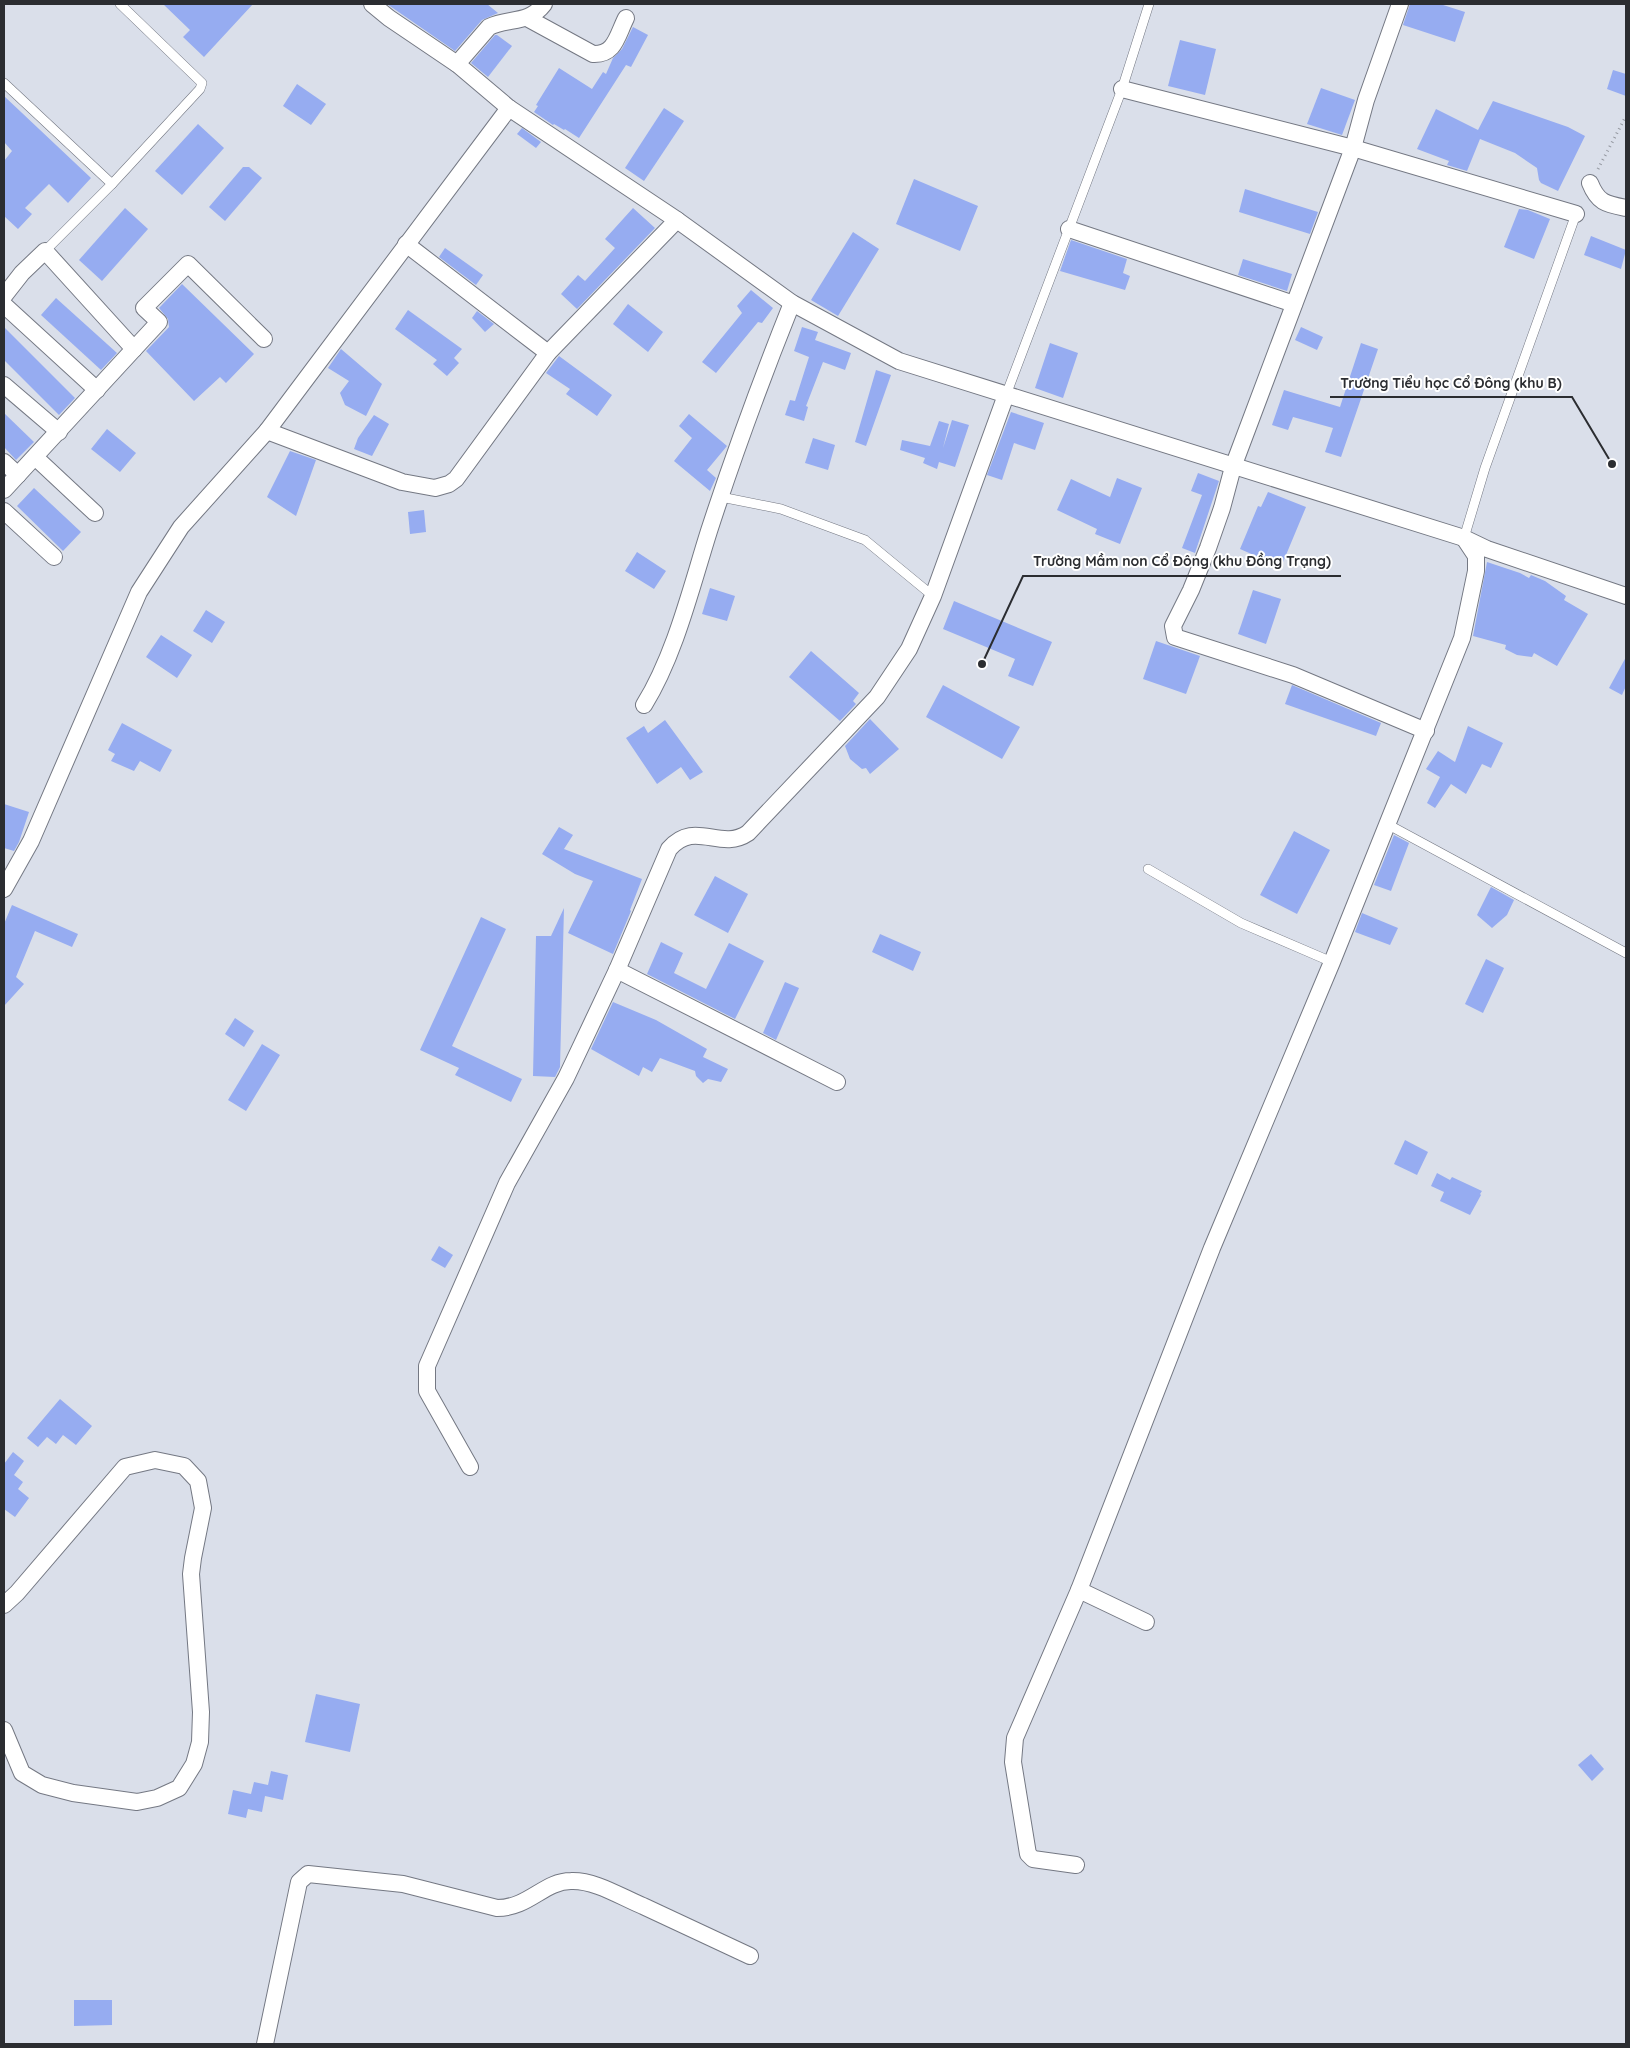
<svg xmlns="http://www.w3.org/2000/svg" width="1630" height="2048" viewBox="0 0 1630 2048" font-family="Quicksand,sans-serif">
  <rect width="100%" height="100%" fill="#dadfea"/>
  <g fill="#96acf1">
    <polygon points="163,4 253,4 204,57 183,37 190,30"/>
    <polygon points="387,4 487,4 498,13 482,20 455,51"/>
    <polygon points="1410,4 1440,4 1465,12 1455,42 1403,25"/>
    <polygon points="633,27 648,35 631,67 626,65 579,138 565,129 564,130 554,124 553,125 534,112 538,106 536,105 559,68 592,89 603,72 606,74 613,58 622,49"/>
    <polygon points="495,35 497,35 512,46 488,77 471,63"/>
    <polygon points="1180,40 1216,49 1205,95 1168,86"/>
    <polygon points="1613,70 1626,74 1626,96 1607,89"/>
    <polygon points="297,84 326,104 311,125 283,106"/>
    <polygon points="1321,88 1355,100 1342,135 1307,124"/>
    <polygon points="4,96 91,178 68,203 49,184 25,208 32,214 18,229 4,216 4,161 12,151 4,142"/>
    <polygon points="1493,101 1568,127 1585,136 1558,191 1541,183 1539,180 1537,168 1515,153 1480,139 1467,171 1447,165 1449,161 1417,149 1436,109 1478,130"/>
    <polygon points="664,108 684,121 644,181 625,168"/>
    <polygon points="198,124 224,148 182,195 155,171"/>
    <polygon points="522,128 541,142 536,148 517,134"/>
    <polygon points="243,167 249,167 262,178 225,221 209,207"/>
    <polygon points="914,179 978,206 960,251 896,224"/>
    <polygon points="1245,189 1318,212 1310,234 1239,212"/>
    <polygon points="125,208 148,229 102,281 79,260"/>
    <polygon points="633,208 655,228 577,309 561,294 578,275 585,281 615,248 605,239"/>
    <polygon points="1519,209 1528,210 1550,219 1534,259 1504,247"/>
    <polygon points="853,232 879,249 838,316 811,300"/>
    <polygon points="1591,236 1626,250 1621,269 1584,255"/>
    <polygon points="1071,240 1127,259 1123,273 1130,276 1125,290 1060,271"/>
    <polygon points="445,248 483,275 476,285 439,257"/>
    <polygon points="1243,259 1292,274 1287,291 1238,275"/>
    <polygon points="182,284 254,354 226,383 220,377 194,401 146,351 169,327 168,319 159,308"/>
    <polygon points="751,290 773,308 762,323 758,322 716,373 702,362 742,313 737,306"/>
    <polygon points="56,298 117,353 101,370 41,315"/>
    <polygon points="628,304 663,332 648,352 613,324"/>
    <polygon points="408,310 462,349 454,358 459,363 447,376 433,364 437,360 395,329"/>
    <polygon points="477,311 494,324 485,332 472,318"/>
    <polygon points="4,327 75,398 59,415 4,360"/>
    <polygon points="802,327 818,332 815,340 851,353 845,370 823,362 806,406 808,407 804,421 785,415 790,400 795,401 809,357 794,351"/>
    <polygon points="1301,327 1323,337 1317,350 1295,340"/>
    <polygon points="1050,343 1078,353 1063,398 1035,388"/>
    <polygon points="1361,343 1378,349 1341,457 1325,452 1333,428 1293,417 1288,430 1272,425 1284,390 1340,407"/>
    <polygon points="341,349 382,384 366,416 345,405 340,393 349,381 328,368"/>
    <polygon points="559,356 612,395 597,416 566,394 570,389 546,373"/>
    <polygon points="876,370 891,375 866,446 855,442"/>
    <polygon points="1011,412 1044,423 1035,450 1014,443 1002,480 987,475"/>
    <polygon points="4,413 34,442 16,460 4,447"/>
    <polygon points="689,414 727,446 707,470 716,478 710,491 674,461 692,438 679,426"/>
    <polygon points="374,415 389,424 372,456 354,449 358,438"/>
    <polygon points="952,420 969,425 955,467 939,462 937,469 923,463 925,458 900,450 902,440 930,446 939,421 949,424 943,448"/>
    <polygon points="107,429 136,453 120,472 91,449"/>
    <polygon points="813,438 835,445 828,470 805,463"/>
    <polygon points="290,451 316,460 296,516 267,497"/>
    <polygon points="1198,473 1219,481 1195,553 1182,548 1202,495 1191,491"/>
    <polygon points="1117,478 1142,488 1120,544 1095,534 1097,529 1057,510 1071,479 1110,497"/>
    <polygon points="34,488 81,532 63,551 17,506"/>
    <polygon points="1268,492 1306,507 1281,567 1240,549 1258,506 1261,507"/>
    <polygon points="424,510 426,532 410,534 408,512"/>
    <polygon points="637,552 666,571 654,589 625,571"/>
    <polygon points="1487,562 1520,573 1529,578 1531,575 1545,581 1566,596 1564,600 1588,614 1557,666 1534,653 1532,657 1517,655 1505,649 1506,645 1473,636"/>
    <polygon points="710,588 735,596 727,621 702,614"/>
    <polygon points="1253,590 1281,599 1266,644 1238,634"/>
    <polygon points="954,601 1052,642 1033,686 1008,676 1015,659 943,629"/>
    <polygon points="206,610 225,622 212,643 193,631"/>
    <polygon points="161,635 192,655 177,678 146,657"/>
    <polygon points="1156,641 1200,656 1186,694 1143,679"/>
    <polygon points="811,651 859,693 853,701 856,704 840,721 789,677"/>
    <polygon points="1626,657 1626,686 1622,695 1609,688"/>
    <polygon points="943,685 1020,727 1002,759 926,717"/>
    <polygon points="1292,685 1381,723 1376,736 1285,704"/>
    <polygon points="870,719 899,749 870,774 866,768 862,769 850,759 845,746"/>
    <polygon points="665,720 703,772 690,780 681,767 657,784 626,738 644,726 648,733"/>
    <polygon points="122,723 172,750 160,772 140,761 134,771 111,761 115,754 108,750"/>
    <polygon points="1468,726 1503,743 1491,768 1482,764 1466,794 1451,784 1435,808 1427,803 1440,777 1426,769 1438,751 1455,762"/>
    <polygon points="4,804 29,812 19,842 14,851 4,848"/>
    <polygon points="559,827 573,835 564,849 642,879 630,910 631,911 613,954 568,933 593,881 575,874 542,854"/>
    <polygon points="1294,831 1330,850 1297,914 1260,895"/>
    <polygon points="1394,835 1409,843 1391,891 1374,885"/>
    <polygon points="715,876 748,894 728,933 694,915"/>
    <polygon points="1491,887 1514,900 1507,915 1492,928 1477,915"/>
    <polygon points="12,905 78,934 72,947 35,931 16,977 24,984 4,1006 4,924"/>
    <polygon points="564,908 560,1067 555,1077 533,1076 536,936 551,936"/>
    <polygon points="1362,913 1398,928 1390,945 1355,932"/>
    <polygon points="481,917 506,929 452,1046 522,1079 511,1102 455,1075 459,1068 420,1050"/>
    <polygon points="880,934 921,952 913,971 872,952"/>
    <polygon points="661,942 683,953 674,973 706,989 729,943 764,961 735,1019 647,974"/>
    <polygon points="1486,959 1504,968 1483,1013 1465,1004"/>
    <polygon points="785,982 799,988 776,1040 763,1033"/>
    <polygon points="613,1002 656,1020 707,1049 703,1057 728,1069 721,1082 708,1079 703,1083 696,1076 695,1071 660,1058 652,1072 643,1067 639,1076 591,1049"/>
    <polygon points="235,1018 254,1031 244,1047 225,1034"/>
    <polygon points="262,1044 280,1055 246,1111 228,1100"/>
    <polygon points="1405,1140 1428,1152 1417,1175 1394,1164"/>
    <polygon points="1437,1173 1450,1180 1452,1177 1482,1191 1480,1194 1481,1195 1470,1215 1440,1201 1444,1192 1431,1186"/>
    <polygon points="439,1246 453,1255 445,1268 431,1260"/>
    <polygon points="60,1399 92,1426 76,1445 63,1435 56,1444 47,1437 38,1447 27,1438"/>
    <polygon points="13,1452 24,1461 14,1475 23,1482 18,1489 29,1498 15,1517 4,1509 4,1464"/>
    <polygon points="316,1694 360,1704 350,1752 305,1742"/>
    <polygon points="1591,1754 1604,1769 1592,1781 1578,1765"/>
    <polygon points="271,1771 288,1775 283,1800 265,1796 262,1812 248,1809 246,1818 228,1814 233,1790 251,1794 254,1782 268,1785"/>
    <polygon points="74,2000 112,2000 112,2025 74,2026"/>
  </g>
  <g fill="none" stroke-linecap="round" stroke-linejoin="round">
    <g stroke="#747883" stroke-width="10">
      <g id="service">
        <polyline points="4,83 112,184"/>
        <polyline points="45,251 112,184 200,89 202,83 120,4"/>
        <polyline points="1006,395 1122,89 1149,4"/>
        <polyline points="721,497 781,509 865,540 933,596"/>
        <polyline points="1464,538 1485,468 1576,214"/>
        <polyline points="1387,824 1626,953"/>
        <polyline points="1148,869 1241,923 1332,962"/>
      </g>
    </g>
    <g stroke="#747883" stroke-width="18">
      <g id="minor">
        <polyline points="372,4 389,18 457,64 509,108 677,220 792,303 899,361 1464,538 1487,549 1626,596"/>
        <polyline points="1400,4 1366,100 1353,148 1233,467 1222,508 1208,548 1191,590 1173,626 1175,637 1293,675 1426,731"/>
        <path d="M527 18 593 54C615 55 617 36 626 18"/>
        <path d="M457 64 489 27C509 17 528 25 544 4"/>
        <polyline points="1122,89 1353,148 1576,214"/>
        <path d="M1590 183C1598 203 1606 204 1626 208"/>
        <polyline points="1069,229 1294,304"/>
        <polyline points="406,244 548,353"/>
        <polyline points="4,296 22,273 45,251 134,349 159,322 144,308 188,264 264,339"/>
        <polyline points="4,305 97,390"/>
        <polyline points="4,385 59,432"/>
        <polyline points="267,431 402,482 435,488 449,484 456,479 548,353 677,220"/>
        <polyline points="35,457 95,513"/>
        <polyline points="4,462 18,475"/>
        <polyline points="4,490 134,349"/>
        <polyline points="4,511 54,557"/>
        <path d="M644 705C675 655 691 588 709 531 734 454 762 378 792 303"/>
        <polyline points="4,889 31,841 139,592 181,527 267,431 509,108"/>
        <polyline points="617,970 837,1082"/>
        <path d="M470 1467 427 1391V1366L507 1183 566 1078 617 970 669 849C695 819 720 852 748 833L877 697 909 649 933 596 1006 395"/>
        <polyline points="1079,1590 1146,1622"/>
        <polyline points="4,1605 17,1593 125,1467 155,1460 184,1466 198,1481 203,1508 193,1558 191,1574 201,1712 200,1742 194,1764 179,1788 157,1798 137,1802 73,1793 42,1785 22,1773 4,1730"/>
        <polyline points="1076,1865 1033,1859 1028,1854 1013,1762 1015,1738 1079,1590 1212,1248 1332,962 1462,638 1476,571 1476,556 1464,538"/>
        <path d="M265 2044 299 1882 308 1874 403 1884 497 1908C529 1908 544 1881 571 1881 595 1880 621 1897 643 1906 679 1923 714 1939 750 1956"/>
      </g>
    </g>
    <polyline stroke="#93979f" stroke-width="3" stroke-dasharray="1 4" stroke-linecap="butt" points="1598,169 1626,116"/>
    <use href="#service" stroke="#fff" stroke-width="9"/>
    <use href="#minor" stroke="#fff" stroke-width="16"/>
  </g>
  <path fill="none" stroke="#2b2d31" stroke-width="2" d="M1612 464L1572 397H1330M982 664L1023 576H1341"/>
  <g fill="#2b2d31" stroke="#fff" stroke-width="2">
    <circle cx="1612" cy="464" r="5"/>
    <circle cx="982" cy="664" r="5"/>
  </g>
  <g font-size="14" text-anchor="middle" font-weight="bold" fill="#2b2d31" stroke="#fff" stroke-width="4" stroke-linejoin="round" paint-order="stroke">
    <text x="1451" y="388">Trường Tiểu học Cổ Đông (khu B)</text>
    <text x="1182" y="566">Trường Mầm non Cổ Đông (khu Đồng Trạng)</text>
  </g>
  <rect width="1630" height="2048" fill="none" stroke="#2b2d31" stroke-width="10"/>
</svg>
